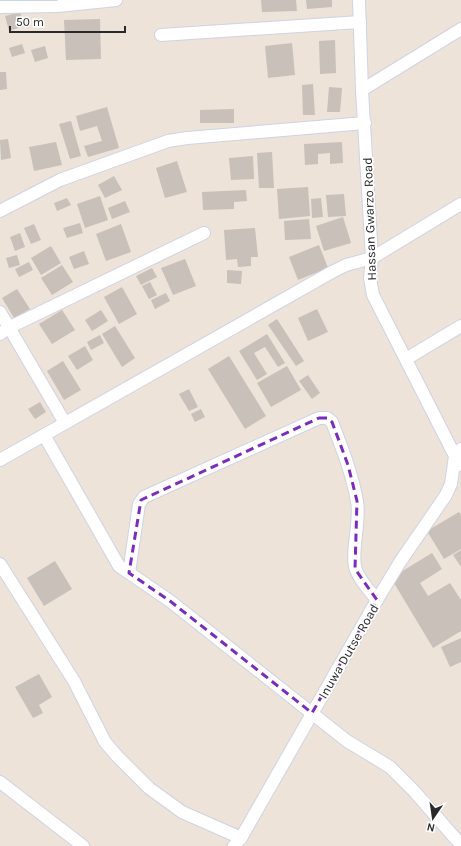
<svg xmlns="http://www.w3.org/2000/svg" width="461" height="846" viewBox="0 0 461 846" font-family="Karla,sans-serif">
  <rect width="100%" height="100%" fill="#ede3d9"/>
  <g fill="#c8c0b9">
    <polygon points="261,0 296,0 297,11 262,12"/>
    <polygon points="306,0 332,0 332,7 307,9"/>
    <polygon points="20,12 24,26 9,31 5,16"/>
    <polygon points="100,19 101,59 66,60 64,20"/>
    <polygon points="335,40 336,73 320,74 319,41"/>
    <polygon points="292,43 295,75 268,78 265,46"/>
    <polygon points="22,44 25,53 12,57 9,48"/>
    <polygon points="45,46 48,58 35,62 31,50"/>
    <polygon points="0,72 6,72 7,89 0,90"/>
    <polygon points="313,84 315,115 303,115 302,85"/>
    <polygon points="329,87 342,88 340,112 327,112"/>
    <polygon points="107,107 119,148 88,157 84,146 102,141 97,126 80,131 76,116"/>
    <polygon points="234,109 234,123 200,123 200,110"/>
    <polygon points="71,121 81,156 70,159 59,124"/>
    <polygon points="8,139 11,158 1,160 0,140"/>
    <polygon points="56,142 62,165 34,171 29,147"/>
    <polygon points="342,142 343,163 330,164 330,153 318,154 318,164 305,165 304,144"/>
    <polygon points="272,152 274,188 259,188 257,153"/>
    <polygon points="253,156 254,179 231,180 229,158"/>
    <polygon points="177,161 187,192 165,198 156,168"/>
    <polygon points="114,176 122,190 105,198 98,185"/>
    <polygon points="308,187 310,216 279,219 277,189"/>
    <polygon points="246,190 247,201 234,202 234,209 203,210 202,192"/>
    <polygon points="344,194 346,216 328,217 326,195"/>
    <polygon points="100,196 108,220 85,228 77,204"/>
    <polygon points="67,198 71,205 57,211 54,203"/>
    <polygon points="321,198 323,217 312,218 311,199"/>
    <polygon points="125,201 130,212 112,219 108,208"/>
    <polygon points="343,217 351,243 324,251 316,226"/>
    <polygon points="309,219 311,239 285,240 284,221"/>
    <polygon points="80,223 83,233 67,238 63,228"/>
    <polygon points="34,224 41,240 31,244 24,228"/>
    <polygon points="121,224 131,252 106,261 96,234"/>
    <polygon points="255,228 258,257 251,257 251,266 238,267 237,259 226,260 224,230"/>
    <polygon points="20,233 25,247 15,251 10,237"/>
    <polygon points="319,245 328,268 298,280 289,257"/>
    <polygon points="51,246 61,263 41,275 31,258"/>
    <polygon points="84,251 89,264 74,269 69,257"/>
    <polygon points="17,255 20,265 9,268 6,258"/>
    <polygon points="185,259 196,286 173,295 161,268"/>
    <polygon points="29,262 33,270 19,277 15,269"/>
    <polygon points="62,265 73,282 52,295 41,278"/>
    <polygon points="152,268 157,277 141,285 136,276"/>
    <polygon points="227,270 242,271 241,284 227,283"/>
    <polygon points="150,282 157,295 149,299 142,286"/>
    <polygon points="122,287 137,314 119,324 104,297"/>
    <polygon points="17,289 30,309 14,318 2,298"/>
    <polygon points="166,293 170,301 155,309 151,300"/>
    <polygon points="317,309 328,332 308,341 298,318"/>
    <polygon points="62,310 75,330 52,344 39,324"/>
    <polygon points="101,310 108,321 92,331 85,320"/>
    <polygon points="277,319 304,361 296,366 268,325"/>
    <polygon points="115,326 135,358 122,367 102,334"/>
    <polygon points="267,334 285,363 278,367 265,347 254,353 267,374 257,380 239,351"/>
    <polygon points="100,335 104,343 91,350 87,342"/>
    <polygon points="85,346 93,360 77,370 68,356"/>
    <polygon points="229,356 266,416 245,429 208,369"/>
    <polygon points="63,361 81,390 64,400 47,371"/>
    <polygon points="287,366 301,390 271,407 257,383"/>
    <polygon points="308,375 320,393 312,399 299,381"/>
    <polygon points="189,389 198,407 189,411 179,394"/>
    <polygon points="40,402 46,412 35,419 28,409"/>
    <polygon points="201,409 205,417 195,422 191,414"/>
    <polygon points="459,512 461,515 461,549 444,559 427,531"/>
    <polygon points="461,550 461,567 453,555"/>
    <polygon points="432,553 442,569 420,583 428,596 450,583 461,600 461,631 433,648 391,578"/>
    <polygon points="55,561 72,589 44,606 27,578"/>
    <polygon points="461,638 461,662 450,667 441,647"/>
    <polygon points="39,674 52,697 39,705 43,713 33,718 15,687"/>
  </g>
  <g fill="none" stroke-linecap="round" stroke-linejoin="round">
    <g stroke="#ced3e3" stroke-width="14">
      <g id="street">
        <polyline points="359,0 362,90 372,258 370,278 373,295 455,456 461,465"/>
        <polyline points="0,7 58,6 116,0"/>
        <polyline points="161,35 360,22"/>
        <polyline points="362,90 461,29"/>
        <polyline points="0,211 60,180 168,141 187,138 365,123"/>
        <polyline points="0,312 65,423"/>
        <polyline points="0,334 8,328 204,233"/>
        <polyline points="406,359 461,326"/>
        <polyline points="44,435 119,566 170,601 347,741 390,767 414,791 461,845"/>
        <polyline points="0,460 332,272 346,265 372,258 461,204"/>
        <polyline points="0,564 74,681 105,742 117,756 149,788 182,812 241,838"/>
        <path d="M129 573 139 504 144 497 319 418H327L332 422C342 448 352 473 357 501 361 520 350 554 356 570 360 581 370 591 377 600"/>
        <polyline points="0,782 83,846"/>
        <polyline points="234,846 241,838 377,600 400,562 446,495 451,484 455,456 461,449"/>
      </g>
    </g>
    <use href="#street" stroke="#fff" stroke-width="12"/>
  </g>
  <path fill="none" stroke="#7b2cbf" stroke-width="3" stroke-dasharray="8 5" stroke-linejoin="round" d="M319 418H327L332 422 348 465 357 501 355 569 377 600 312 713 170 601 129 573 141 500Z"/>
  <g text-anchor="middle" stroke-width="3.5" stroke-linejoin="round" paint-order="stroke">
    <g font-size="13" fill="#292929" stroke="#fff">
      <text transform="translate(369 219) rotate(-92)" y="5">Hassan Gwarzo Road</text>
      <text transform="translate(348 651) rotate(-60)" y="5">Inuwa Dutse Road</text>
    </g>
  </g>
  <g transform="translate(433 818) rotate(193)" stroke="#ffffff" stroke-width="3" paint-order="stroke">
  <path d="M0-3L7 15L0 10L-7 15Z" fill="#292929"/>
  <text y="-6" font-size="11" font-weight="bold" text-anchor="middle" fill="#292929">N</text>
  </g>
  <path d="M10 26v6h115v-6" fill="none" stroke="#292929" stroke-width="2"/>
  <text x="16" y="26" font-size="12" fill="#292929" stroke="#ffffff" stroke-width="3" paint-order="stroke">50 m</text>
</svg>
